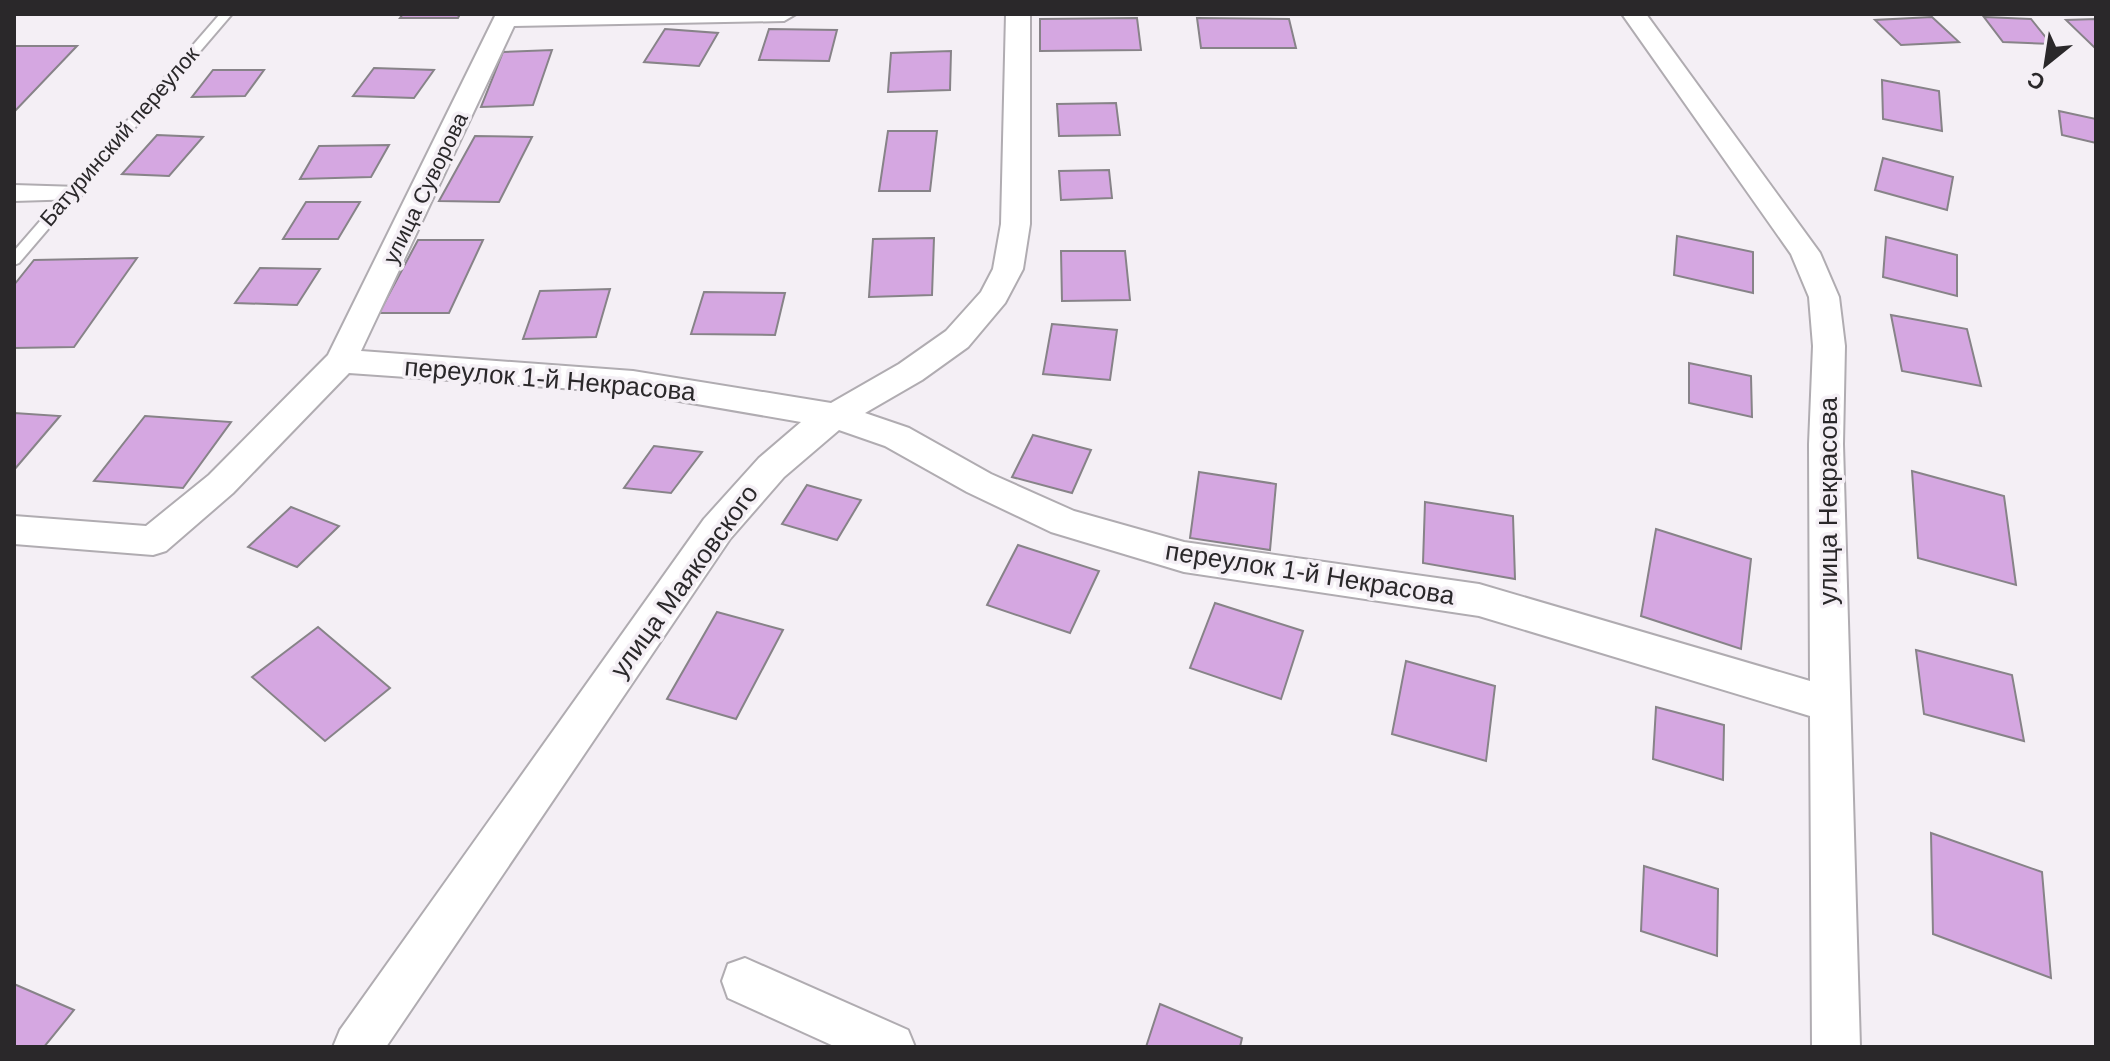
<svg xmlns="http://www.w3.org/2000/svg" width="2110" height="1061" viewBox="0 0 2110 1061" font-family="Helvetica,sans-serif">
  <rect width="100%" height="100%" fill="#f4eff5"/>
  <g fill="#d5a7e1" stroke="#878388" stroke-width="2">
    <polygon points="403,14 460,14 458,18 400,18"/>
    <polygon points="1932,17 1959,42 1901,45 1875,20"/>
    <polygon points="1984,17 2031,19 2051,44 2003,42"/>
    <polygon points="1137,18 1141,50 1040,51 1040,19"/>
    <polygon points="1197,18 1289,19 1296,48 1201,48"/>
    <polygon points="2096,19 2096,49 2066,20"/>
    <polygon points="665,29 718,33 699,66 644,62"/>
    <polygon points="769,29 837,30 829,61 759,60"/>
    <polygon points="14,46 77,46 14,112"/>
    <polygon points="552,50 533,105 481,107 503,52"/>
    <polygon points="951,51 950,90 888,92 891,53"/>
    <polygon points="374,68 434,70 414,98 353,96"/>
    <polygon points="213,70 264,70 245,96 192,97"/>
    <polygon points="1882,80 1939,91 1942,131 1883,119"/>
    <polygon points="1116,103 1120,135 1059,136 1057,104"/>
    <polygon points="2059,111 2096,119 2096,143 2062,135"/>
    <polygon points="888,131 937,131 930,191 879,191"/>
    <polygon points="157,135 203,137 169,176 122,174"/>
    <polygon points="475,136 532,137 499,202 439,201"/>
    <polygon points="389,145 371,177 300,179 319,146"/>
    <polygon points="1883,158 1953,177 1947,210 1875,190"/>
    <polygon points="1109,170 1112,198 1061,200 1059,171"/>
    <polygon points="306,202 360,202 338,239 283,239"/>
    <polygon points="1677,236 1753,252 1753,293 1674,275"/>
    <polygon points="1886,237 1957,255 1957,296 1883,277"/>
    <polygon points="934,238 932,295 869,297 873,239"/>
    <polygon points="418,240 483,240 449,313 379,313"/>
    <polygon points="1061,251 1125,251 1130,300 1062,301"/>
    <polygon points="137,258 74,347 14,348 14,285 34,260"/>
    <polygon points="260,268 320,269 297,305 235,303"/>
    <polygon points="610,289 596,337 523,339 540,291"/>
    <polygon points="704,292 785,293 775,335 691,334"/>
    <polygon points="1891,315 1967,329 1981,386 1902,371"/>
    <polygon points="1052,324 1117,330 1110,380 1043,374"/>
    <polygon points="1689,363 1751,376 1752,417 1689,403"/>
    <polygon points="14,413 60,416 14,470"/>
    <polygon points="145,416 231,422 183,488 94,481"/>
    <polygon points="1033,435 1091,450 1072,493 1012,477"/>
    <polygon points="654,446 702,452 671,493 624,488"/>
    <polygon points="1912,471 2004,496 2016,585 1918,558"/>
    <polygon points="1199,472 1276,484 1270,550 1190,538"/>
    <polygon points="807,485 861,500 837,540 782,524"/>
    <polygon points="1425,502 1513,516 1515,579 1423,563"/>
    <polygon points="291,507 339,526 297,567 248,547"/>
    <polygon points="1656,529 1751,559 1741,649 1641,616"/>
    <polygon points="1018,545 1099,571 1070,633 987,605"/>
    <polygon points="1215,603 1303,631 1281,699 1190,668"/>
    <polygon points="717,612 783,630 736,719 667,699"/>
    <polygon points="318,627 390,688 325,741 252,677"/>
    <polygon points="1916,650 2012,675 2024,741 1924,714"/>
    <polygon points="1406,661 1495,686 1486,761 1392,734"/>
    <polygon points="1656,707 1724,725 1723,780 1653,759"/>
    <polygon points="1931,833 2042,872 2051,978 1933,934"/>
    <polygon points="1644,866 1718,889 1717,956 1641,931"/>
    <polygon points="14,984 74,1010 44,1047 14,1047"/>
    <polygon points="1160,1004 1242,1038 1240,1047 1146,1047"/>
  </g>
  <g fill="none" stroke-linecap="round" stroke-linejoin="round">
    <g stroke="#b0acb1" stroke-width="4">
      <polygon id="service" points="220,14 232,14 19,263 14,265 14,251"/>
    </g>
    <g stroke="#b0acb1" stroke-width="4">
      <g id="minor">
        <polygon points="496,14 796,14 784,21 514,26 361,351 633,371 831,403 899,364 946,331 981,292 993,269 1001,224 1006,14 1030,14 1030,224 1023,269 1005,303 968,347 922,380 865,413 909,428 991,474 1074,511 1184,542 1479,584 1810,681 1809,444 1813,346 1809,297 1791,254 1622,14 1646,14 1820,253 1839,297 1845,346 1843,444 1860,1047 1812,1047 1810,716 1479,616 1184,572 1051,532 967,492 885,446 839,430 784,477 730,539 386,1047 333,1047 340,1030 704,519 759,458 801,422 633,393 349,373 233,493 166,551 153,555 14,544 14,516 146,526 209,475 328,355"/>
        <polygon points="14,185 79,187 83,193 79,199 14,201"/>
        <polygon points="745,958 908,1030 915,1047 836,1047 728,998 722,981 728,964"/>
      </g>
    </g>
    <use href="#service" fill="#fff" fill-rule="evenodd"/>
    <use href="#minor" fill="#fff" fill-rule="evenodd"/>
  </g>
  <g text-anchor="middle" stroke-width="7" stroke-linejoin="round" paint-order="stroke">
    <g font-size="22" fill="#2a282a" stroke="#f4eff5">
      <text transform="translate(119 136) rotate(-49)" y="8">Батуринский переулок</text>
      <text transform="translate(425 188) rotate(-64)" y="8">улица Суворова</text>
    </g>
    <g font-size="26" fill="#2a282a" stroke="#f4eff5">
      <text transform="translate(550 379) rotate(5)" y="9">переулок 1-й Некрасова</text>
      <text transform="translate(1828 501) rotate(-90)" y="9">улица Некрасова</text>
      <text transform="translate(1310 573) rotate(9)" y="9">переулок 1-й Некрасова</text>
      <text transform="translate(684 581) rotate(-54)" y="9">улица Маяковского</text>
    </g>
  </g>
  <rect width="2110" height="1061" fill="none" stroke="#2a282a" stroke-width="32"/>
  <g transform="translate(2046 64) rotate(210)" stroke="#f4eff5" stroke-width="6" paint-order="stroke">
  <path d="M0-6L14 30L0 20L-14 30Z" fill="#2a282a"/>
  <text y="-12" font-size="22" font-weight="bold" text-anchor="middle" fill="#2a282a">С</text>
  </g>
</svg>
